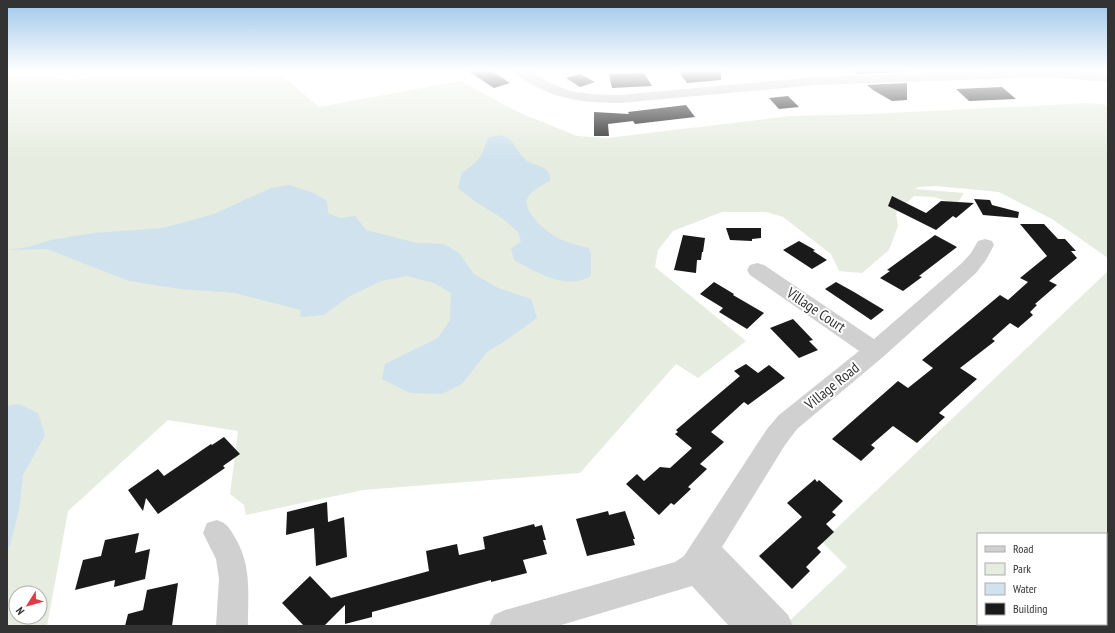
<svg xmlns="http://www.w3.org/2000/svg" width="1115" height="633" viewBox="0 0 1115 633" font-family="'PT Sans Narrow',sans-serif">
  <rect width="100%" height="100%" fill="#fff"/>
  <g fill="#e6ecdf" fill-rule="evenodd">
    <path d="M7 71H38V73L69 80 138 71H277L319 107 460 81 518 112 577 136 607 138 790 116 871 114 1089 103 1108 105V258L1052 219 999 192 936 186 918 187 915 189 964 193 957 204 934 197 914 196 896 213 898 226 889 250 862 273 839 271 831 254 783 217 766 212H722L673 231 658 250 655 267 746 341 698 378 676 364 580 473 363 490 246 515 244 505 230 494 238 431 168 420 68 511 47 626H7ZM16 593H40V617H16Z"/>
    <path d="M1108 271V626H784L847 567 822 542ZM978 534H1106V624H978Z"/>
  </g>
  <g fill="#cfe2ee">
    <path d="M499 135C515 138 514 149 526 160 532 165 544 165 548 172 550 174 550 178 550 181 542 185 529 191 527 200 524 213 547 232 556 237 566 243 578 245 589 248L591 254V276C567 291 536 272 514 260L511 249 521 241 518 232 503 219 473 200 458 188 462 173 475 163 482 154 488 138Z"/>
    <polygon points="289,185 314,193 327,201 328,213 340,218 355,216 366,230 417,243 444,244 459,253 474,274 498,288 531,299 537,318 502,343 488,351 462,384 442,394 410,393 382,379 385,364 438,338 450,320 451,293 434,283 407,276 381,281 348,297 324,315 300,317 301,310 235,293 180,289 129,281 47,249 7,250 28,247 51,240 93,233 163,228 214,214 271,188"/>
    <polygon points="18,404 38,413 45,435 23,475 19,510 10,546 7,548 7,406"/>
  </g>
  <g fill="#1a1a1a">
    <polygon points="468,71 492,71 510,83 494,88"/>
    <polygon points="678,71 721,71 721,80 687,83"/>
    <polygon points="854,71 906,71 906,72 857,74"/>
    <polygon points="644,73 652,86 612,88 609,74"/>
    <polygon points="580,74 595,82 580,87 566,78"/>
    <polygon points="907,83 907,100 892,101 873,90 867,85"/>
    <polygon points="1002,87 1016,99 969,101 956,89"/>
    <polygon points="788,96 799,107 779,109 769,98"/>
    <polygon points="686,105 695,117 635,124 633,121 608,124 609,136 594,136 594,112 629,114 628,112"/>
    <polygon points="892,196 926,213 941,201 974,203 956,218 953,216 936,230 888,206"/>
    <polygon points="974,199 990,200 992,205 1019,212 1018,218 983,215"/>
    <polygon points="1020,224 1044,224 1058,239 1065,239 1076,251 1071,251 1077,258 1049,281 1057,285 1035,304 1037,305 1030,312 1033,315 1018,328 1010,323 992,339 995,341 960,368 977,379 939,413 945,417 917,443 893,426 871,445 875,448 861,461 832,439 898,381 908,388 933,368 922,360 1000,295 1008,300 1028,282 1020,278 1047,256"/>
    <polygon points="726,228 761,228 761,238 752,239 752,241 730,240"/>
    <polygon points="683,235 705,238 703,252 702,252 701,260 697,260 696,273 674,270"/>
    <polygon points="935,235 957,247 919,276 922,277 903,291 880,278 890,271 887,270"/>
    <polygon points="799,241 815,250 813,251 827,260 812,269 783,250"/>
    <polygon points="714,282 734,294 733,295 764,313 747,329 719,312 723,308 700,294"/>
    <polygon points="836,282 854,292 884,310 871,320 825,289"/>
    <polygon points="793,319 813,340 809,341 818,350 799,358 770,328"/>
    <polygon points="746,364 758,373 769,365 785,378 748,405 744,402 711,432 724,442 700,464 707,469 688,487 691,489 674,505 671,503 659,515 626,484 637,474 644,481 660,467 670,468 692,448 675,434 678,432 676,430 740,376 734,371"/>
    <polygon points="224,437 240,454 223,466 225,468 158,514 146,498 143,511 128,490 158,469 164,476 211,444 212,445"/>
    <polygon points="815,479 817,482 819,480 843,501 832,512 836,515 826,524 834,532 817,548 821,552 806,567 810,571 792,589 759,556 802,517 787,503"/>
    <polygon points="327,502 328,522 344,517 347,557 316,566 314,528 286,535 287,512"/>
    <polygon points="608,511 609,515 625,511 635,539 633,539 635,545 587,556 576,519"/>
    <polygon points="534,524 535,527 542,525 546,540 543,540 547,554 523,560 527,573 491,582 491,580 372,612 372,617 345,624 345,605 324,626 304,626 282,603 310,576 331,598 429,571 426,551 457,544 459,555 485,549 483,537"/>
    <polygon points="139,533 135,553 150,549 145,579 114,587 115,580 75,590 83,560 101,556 105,540"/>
    <polygon points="178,583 172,626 125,626 128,614 143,610 147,590"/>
  </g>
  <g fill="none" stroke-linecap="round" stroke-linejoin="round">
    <g fill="#d0d0d0" fill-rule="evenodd">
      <path d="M513 71H529L550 83 570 91 590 94 620 95 815 77 994 71H1070L1108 74V82L1048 77 815 85 620 103C588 103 559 100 531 84 525 80 517 77 513 71Z"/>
      <polygon points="985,239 992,241 994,245 986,260 976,273 883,357 797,429 785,445 722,547 788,615 793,626 729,626 692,586 558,626 489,626 494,615 505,610 675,562 684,556 767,429 779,415 859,351 750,275 747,270 750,265 757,263 764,265 874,339 962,263 971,253 978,241"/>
      <path d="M217 520C226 523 229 527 234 536 252 564 248 594 248 626H216L219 579 216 559 203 533 207 523Z"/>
    </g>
  </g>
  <linearGradient id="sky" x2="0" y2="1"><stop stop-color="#9ec6ea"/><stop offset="0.44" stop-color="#fff"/><stop offset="1" stop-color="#fff" stop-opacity="0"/></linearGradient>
  <rect width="1115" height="160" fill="url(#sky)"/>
  <g text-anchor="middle" stroke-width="4" stroke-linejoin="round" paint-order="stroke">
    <g font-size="15" fill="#333" stroke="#fff">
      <text transform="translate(816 310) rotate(34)" y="5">Village Court</text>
      <text transform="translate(832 386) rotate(-39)" y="5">Village Road</text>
    </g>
  </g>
  <rect width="1115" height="633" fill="none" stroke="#333333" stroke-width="16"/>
  <rect x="977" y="533" width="130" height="92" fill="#ffffff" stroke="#adadad"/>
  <rect x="985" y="546" width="20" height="6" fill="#d0d0d0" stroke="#adadad"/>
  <text x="1013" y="553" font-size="12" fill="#333333">Road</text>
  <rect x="985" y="563" width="20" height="12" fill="#e6ecdf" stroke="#adadad"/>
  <text x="1013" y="573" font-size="12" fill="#333333">Park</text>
  <rect x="985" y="583" width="20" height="12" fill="#cfe2ee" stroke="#adadad"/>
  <text x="1013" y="593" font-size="12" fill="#333333">Water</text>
  <rect x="985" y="603" width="20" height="12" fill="#1a1a1a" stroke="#adadad"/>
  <text x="1013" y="613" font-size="12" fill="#333333">Building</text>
  <g transform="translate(28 605) rotate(233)"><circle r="19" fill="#ffffff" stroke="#adadad"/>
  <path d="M0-3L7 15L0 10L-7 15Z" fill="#e63946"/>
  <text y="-6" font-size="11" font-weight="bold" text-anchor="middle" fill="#333333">N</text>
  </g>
</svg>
